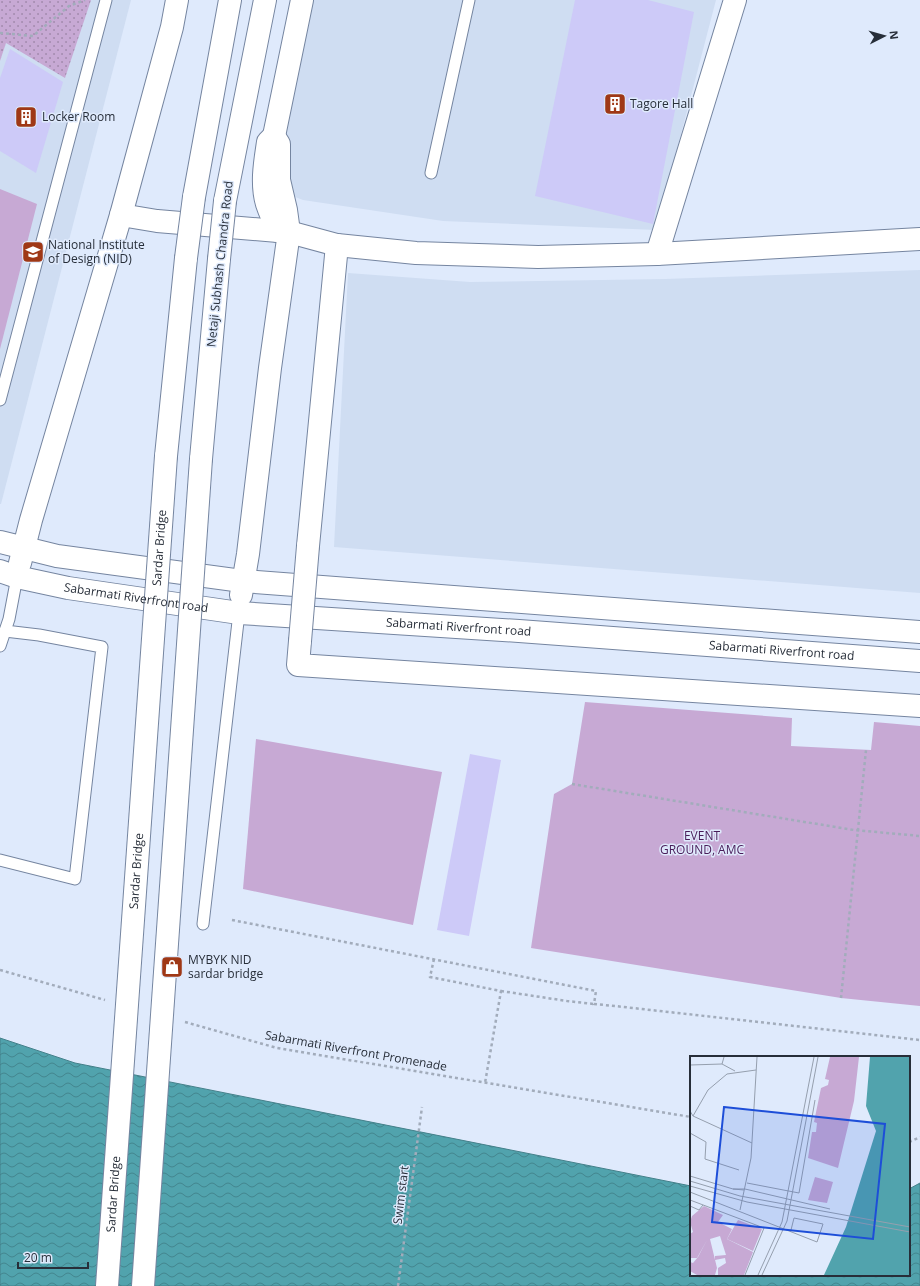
<svg xmlns="http://www.w3.org/2000/svg" width="920" height="1286" viewBox="0 0 920 1286" font-family="'Open Sans',sans-serif">
  <defs>
    <pattern id="grass-dots" width="8" height="8" patternUnits="userSpaceOnUse"><rect width="8" height="8" fill="#c7a9d4"/><path d="M2 2h.1M6 6h.1" fill="none" stroke="#a28aad" stroke-width="1.8" stroke-linecap="round"/></pattern>
    <pattern id="water-waves" width="16" height="10" patternUnits="userSpaceOnUse"><rect width="16" height="10" fill="#51a3ad"/><path d="M0 5q4-4 8 0t8 0" fill="none" stroke="#43858e"/></pattern>
  </defs>
  <rect width="100%" height="100%" fill="#dfeafc"/>
  <g fill="#cfddf2">
    <polygon points="0,0 131,0 1,504 0,504"/>
    <polygon points="290,0 716,0 656,230 443,221 303,200 256,182"/>
    <polygon points="920,270 920,593 334,547 348,273 470,282 665,279"/>
  </g>
  <polygon fill="url(#grass-dots)" points="0,0 91,0 65,78 6,43 0,61"/>
  <g fill="#c7a9d4">
    <polygon points="0,189 37,204 0,349"/>
    <polygon points="585,702 792,718 791,746 871,750 874,722 920,726 920,1006 841,998 531,948 554,794 572,784"/>
    <polygon points="256,739 442,772 413,925 243,889"/>
  </g>
  <polygon fill="url(#water-waves)" stroke="#44808a" points="0,1038 75,1063 691,1186 691,1275 909,1275 909,1189 920,1183 920,1286 0,1286"/>
  <g fill="#cdcaf8">
    <polygon points="575,0 648,0 694,12 653,224 535,196"/>
    <polygon points="10,49 63,82 36,173 0,151 0,78"/>
    <polygon points="470,754 501,760 469,936 437,930"/>
  </g>
  <g fill="none" stroke-linecap="round" stroke-linejoin="round">
    <g stroke="#7585a0" stroke-width="13">
      <g id="lane">
        <polyline points="431,173 469,0"/>
        <polyline points="0,400 106,0"/>
        <polyline points="0,646 9,619 17,577"/>
        <polyline points="0,860 75,879 102,647 39,635 5,631"/>
        <polyline points="203,924 239,613"/>
      </g>
    </g>
    <g stroke="#7585a0" stroke-width="24">
      <g id="street">
        <polyline points="657,254 735,0"/>
        <polyline points="308,546 337,245"/>
        <polyline points="300,641 298,665 920,706"/>
      </g>
    </g>
    <g stroke="#7585a0" stroke-width="24">
      <g id="secondary">
        <polyline points="274,136 302,0"/>
        <polyline points="121,215 157,221 278,231 289,232 337,245 416,253 538,257 657,254 920,239"/>
        <polyline points="0,542 57,556 242,581 920,632"/>
        <polyline points="20,563 31,520 121,215 172,27 177,0"/>
        <path id="s1" d="M0 571 17 577 68 588 239 613 519 631 920 661"/>
        <path d="M241 595 248 554 270 368 289 232 286 210 279 180V144L274 136 268 142C265 162 261 184 267 204 270 213 274 222 278 231"/>
      </g>
    </g>
    <g stroke="#7585a0" stroke-width="24">
      <g id="primary">
        <polyline points="194,197 230,0"/>
        <polyline points="225,201 265,0"/>
        <polyline points="166,456 186,258"/>
        <polyline points="201,459 219,259"/>
      </g>
    </g>
    <g stroke="#a2acbb" stroke-width="2.5" stroke-dasharray="3 3" stroke-linecap="butt">
      <polyline points="0,33 33,36 69,6 85,0"/>
      <polyline points="572,784 854,830 920,836"/>
      <polyline points="232,920 596,991 594,1004 615,1006 920,1040"/>
      <polyline points="434,959 430,977 501,991 485,1083"/>
      <polyline points="0,970 105,1000"/>
      <polyline points="501,991 567,1001 594,1004"/>
      <polyline points="841,998 866,750"/>
      <polyline points="185,1022 277,1048 691,1117"/>
      <polyline points="909,1142 920,1137"/>
      <polyline points="398,1286 422,1107"/>
    </g>
    <use href="#lane" stroke="#fff" stroke-width="11"/>
    <use href="#street" stroke="#fff" stroke-width="22"/>
    <use href="#secondary" stroke="#fff" stroke-width="22"/>
    <use href="#primary" stroke="#fff" stroke-width="22"/>
    <g stroke="#7585a0" stroke-width="24" stroke-linecap="butt">
      <polyline id="street-bridge" points="300,641 308,546"/>
    </g>
    <g stroke="#7585a0" stroke-width="24" stroke-linecap="butt">
      <g id="primary-bridge">
        <polyline points="186,258 194,197"/>
        <polyline points="219,259 225,201"/>
        <path id="s2" d="M107 1286 166 456"/>
        <polyline points="143,1286 201,459"/>
      </g>
    </g>
    <use href="#street-bridge" stroke="#fff" stroke-width="22"/>
    <use href="#primary-bridge" stroke="#fff" stroke-width="22"/>
  </g>
  <defs>
    <g id="building-square" transform="scale(1.15)"><rect x="-9" y="-9" width="18" height="18" rx="4" fill="#9f3816" stroke="#dfeafc"/><path d="M-4-6H4V6H1V3H-1V6H-4ZM-2.5-4.3h1.7v1.8h-1.7ZM.8-4.3h1.7v1.8H.8ZM-2.5-1h1.7V.8h-1.7ZM.8-1h1.7V.8H.8Z" fill="#fff"/></g>
    <g id="university-square" transform="scale(1.15)"><rect x="-9" y="-9" width="18" height="18" rx="4" fill="#9f3816" stroke="#dfeafc"/><path d="M0-5L7-2L0 1L-7-2ZM-4 1L0 2.5L4 1V4Q0 6-4 4Z" fill="#fff"/></g>
    <g id="shop-square" transform="scale(1.15)"><rect x="-9" y="-9" width="18" height="18" rx="4" fill="#9f3816" stroke="#dfeafc"/><path d="M-5-2.5h2.3a2.7 3.5 0 0 1 5.4 0H5L5.5 6h-11ZM-1.5-2.5h3a1.5 2.3 0 0 0-3 0Z" fill="#fff"/></g>
  </defs>
  <g fill-rule="evenodd">
    <use href="#building-square" x="615" y="104"/>
    <use href="#building-square" x="26" y="117"/>
    <use href="#university-square" x="33" y="252"/>
    <use href="#shop-square" x="172" y="967"/>
  </g>
  <g text-anchor="middle" stroke-width="3" stroke-linejoin="round" paint-order="stroke">
    <g font-size="12" fill="#272e39" stroke="#dfeafc" text-anchor="start">
      <text x="630" y="108">Tagore Hall</text>
      <text x="42" y="121">Locker Room</text>
      <text x="48" y="249">National Institute<tspan x="48" dy="14">of Design (NID)</tspan></text>
      <text x="188" y="964">MYBYK NID<tspan x="188" dy="14">sardar bridge</tspan></text>
    </g>
    <g font-size="12" fill="#272e39" stroke="#dfeafc">
      <text transform="translate(220 264) rotate(-84)" y="4">Netaji Subhash Chandra Road</text>
      <text dy="4" stroke="none"><textPath href="#s2" startOffset="740">Sardar Bridge</textPath></text>
      <text dy="4" stroke="none"><textPath href="#s1" startOffset="139">Sabarmati Riverfront road</textPath></text>
      <text dy="4" stroke="none"><textPath href="#s1" startOffset="463">Sabarmati Riverfront road</textPath></text>
      <text dy="4" stroke="none"><textPath href="#s1" startOffset="787">Sabarmati Riverfront road</textPath></text>
      <text dy="4" stroke="none"><textPath href="#s2" startOffset="416">Sardar Bridge</textPath></text>
      <text transform="translate(356 1051) rotate(10)" y="4">Sabarmati Riverfront Promenade</text>
      <text dy="4" stroke="none"><textPath href="#s2" startOffset="92">Sardar Bridge</textPath></text>
      <text transform="translate(401 1195) rotate(-83)" y="4">Swim start</text>
    </g>
    <g font-size="12" fill="#481c59" stroke="#dfeafc">
      <text x="702" y="840">EVENT<tspan x="702" dy="14">GROUND, AMC</tspan></text>
    </g>
  </g>
  <g transform="translate(690 1056)">
    <rect width="220" height="220" fill="#dfeafc"/>
    <path d="M14 150 33 159 28 166 42 173 37 183 63 196 54 219H28V212L36 207 35 202 25 204V200L36 199 30 180 20 183 27 212 25 219H7L0 215V206L3 207 8 201 17 184 7 202H0V178L3 176 0 166 2 160Z" fill="#c7a9d4"/>
    <path d="M140 1H169L164 45 148 112 118 102 122 76H126L127 67 124 66 131 32 138 29 139 24 135 23ZM125 121 143 126 137 147 118 144ZM48 164 72 173 63 195 37 183Z" fill="#c7a9d4"/>
    <path d="M180 1H220V219H134L156 171 186 75 176 50Z" fill="#51a3ad"/>
    <path fill="none" stroke="#959fae" stroke-width="1" d="M32 8 45 15M0 9 32 8 34 1M0 55 3 60 18 34 37 18 66 14M3 60 62 87M0 77 16 86 15 103 49 114M0 120 43 133M0 125 50 140 220 171M57 127 109 137 125 44M0 130 57 146 220 176M54 134 43 133H55L140 153M0 136 127 186 133 168 104 162 101 174M0 144 74 172 55 219M0 150 9 154 13 149M50 154 61 102 67 1M68 219 92 166 124 1M72 219 97 165 128 1"/>
    <path fill="#1d4ed8" fill-opacity="0.15" stroke="#1d4ed8" stroke-width="2" d="M34 51 195 68 183 183 22 166Z"/>
    <rect width="220" height="220" fill="none" stroke="#272e39" stroke-width="2"/>
  </g>
  <g transform="translate(884 36) rotate(84)" stroke="#dfeafc" stroke-width="3" paint-order="stroke">
  <path d="M0-3L7 15L0 10L-7 15Z" fill="#272e39"/>
  <text y="-6" font-size="11" font-weight="bold" text-anchor="middle" fill="#272e39">N</text>
  </g>
  <path d="M18 1262v6h70v-6" fill="none" stroke="#272e39" stroke-width="2"/>
  <text x="24" y="1262" font-size="12" fill="#272e39" stroke="#dfeafc" stroke-width="3" paint-order="stroke">20 m</text>
</svg>
